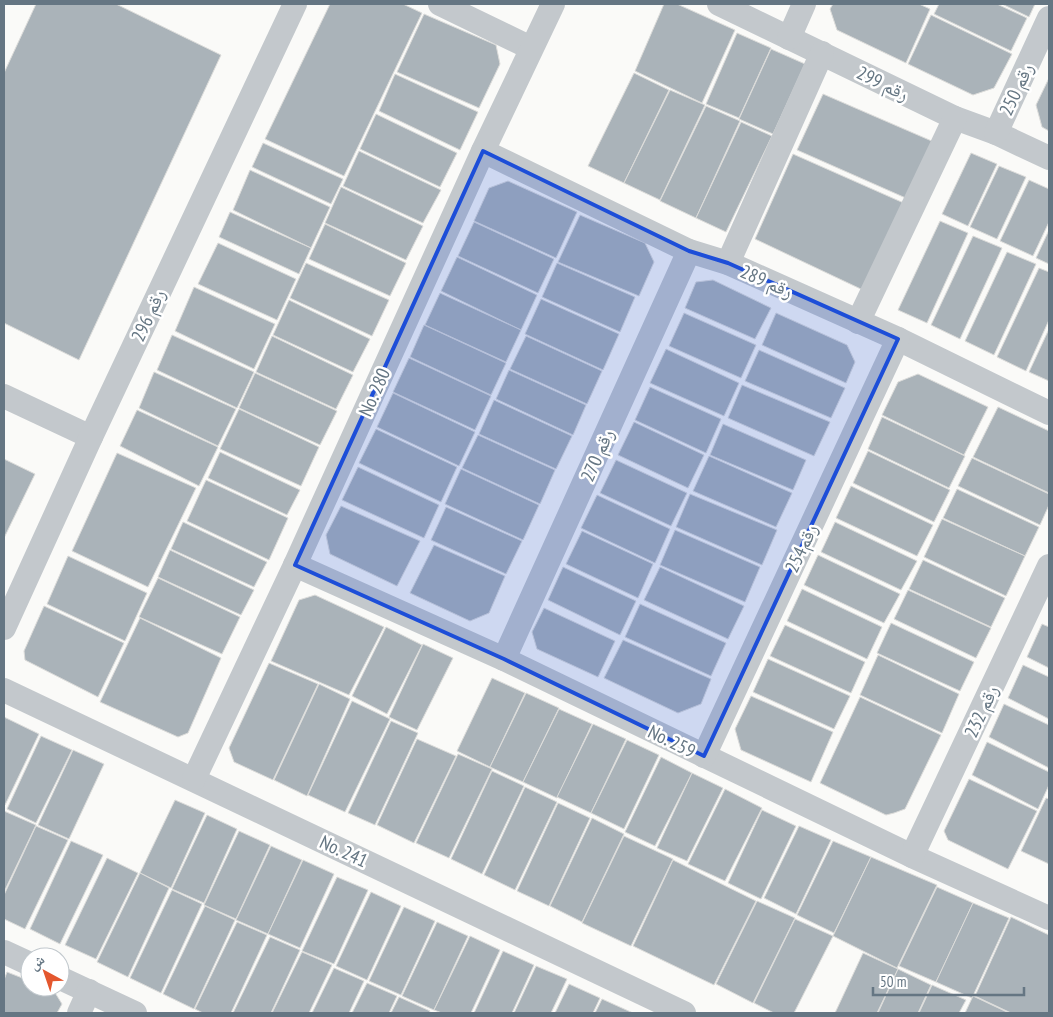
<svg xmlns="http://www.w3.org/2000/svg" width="1053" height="1017" viewBox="0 0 1053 1017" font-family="'PT Sans Narrow','Noto Naskh Arabic',sans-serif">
  <rect width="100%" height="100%" fill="#fafaf8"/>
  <g fill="#aab3b9" stroke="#dcdcda">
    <polygon points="36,4 116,4 221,55 79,360 4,323 4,73"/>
    <polygon points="330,4 403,4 422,13 344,176 265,139"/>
    <polygon points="664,4 677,4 735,30 702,103 635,71"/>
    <polygon points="833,4 919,4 930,9 906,63 837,30 830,9"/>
    <polygon points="939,4 997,4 1027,18 1011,51 934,14"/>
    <polygon points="1002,4 1035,4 1029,17"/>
    <polygon points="424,14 496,45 500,64 479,108 397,72"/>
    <polygon points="931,15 1012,54 994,88 973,95 908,64"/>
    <polygon points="737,33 771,48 739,118 706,104"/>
    <polygon points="771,49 805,64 773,134 739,119"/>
    <polygon points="634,73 669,90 624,183 588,166"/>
    <polygon points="395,74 478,112 460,150 379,111"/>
    <polygon points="1049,78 1049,131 1042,127 1036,105"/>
    <polygon points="670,90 705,105 660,200 624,183"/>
    <polygon points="823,94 934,142 908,199 797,150"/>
    <polygon points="706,106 740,121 696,218 660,201"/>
    <polygon points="376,114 457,153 440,187 360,149"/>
    <polygon points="741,122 772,136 726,232 696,218"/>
    <polygon points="263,143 343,179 331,204 252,167"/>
    <polygon points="359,151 441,190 423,223 343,186"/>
    <polygon points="971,153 997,164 968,226 942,214"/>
    <polygon points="793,154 906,204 865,291 755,239"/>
    <polygon points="999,166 1026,177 997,239 970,227"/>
    <polygon points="250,170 330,207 311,248 233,210"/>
    <polygon points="1029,180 1049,189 1049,222 1033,256 1000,241"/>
    <polygon points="508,181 577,212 556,258 474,221 489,188"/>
    <polygon points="341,187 423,226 406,260 325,223"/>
    <polygon points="230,212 311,248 299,274 219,237"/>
    <polygon points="580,215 645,243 654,262 639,296 558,262"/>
    <polygon points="940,221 968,233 927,323 898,310"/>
    <polygon points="474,222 554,259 538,293 458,256"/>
    <polygon points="325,224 406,263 390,296 309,259"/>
    <polygon points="1049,230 1049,264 1036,258"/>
    <polygon points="973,236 1002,248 960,339 931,325"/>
    <polygon points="218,243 296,279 277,320 198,284"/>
    <polygon points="1007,252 1036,264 994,355 965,341"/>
    <polygon points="457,257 537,295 521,330 441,291"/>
    <polygon points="306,263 389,300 372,336 290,298"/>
    <polygon points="557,263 635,297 620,332 542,297"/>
    <polygon points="1039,268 1049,272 1049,320 1026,371 997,357"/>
    <polygon points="713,280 771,308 755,339 685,308 696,282"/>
    <polygon points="194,287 275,324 254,369 175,331"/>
    <polygon points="440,293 521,330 506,362 425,325"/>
    <polygon points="541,299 619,334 603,370 525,334"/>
    <polygon points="289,300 370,339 353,372 273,335"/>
    <polygon points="684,313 756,345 741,378 669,346"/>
    <polygon points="776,313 847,345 855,362 846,383 762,345"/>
    <polygon points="424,325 506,363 491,395 410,357"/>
    <polygon points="1049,329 1049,381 1029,372"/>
    <polygon points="172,335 254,372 237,408 157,370"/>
    <polygon points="272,336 353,375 336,409 256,372"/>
    <polygon points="526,336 602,371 587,404 510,369"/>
    <polygon points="666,349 739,383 724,416 650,383"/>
    <polygon points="759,350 845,388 831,418 745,381"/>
    <polygon points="409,358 491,396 475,430 393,392"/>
    <polygon points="509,370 586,405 573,435 496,399"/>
    <polygon points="154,372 236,409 218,446 139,408"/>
    <polygon points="255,373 337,411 320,445 239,408"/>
    <polygon points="918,374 988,407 964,455 882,415 898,382"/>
    <polygon points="742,385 830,422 814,456 728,418"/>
    <polygon points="650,387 721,419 706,453 635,420"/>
    <polygon points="393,393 475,432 459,466 377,427"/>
    <polygon points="494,400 572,436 556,469 479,434"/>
    <polygon points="998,407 1049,431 1049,493 973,457"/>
    <polygon points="239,409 319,447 301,486 220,449"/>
    <polygon points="137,410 218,447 199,486 120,446"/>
    <polygon points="882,417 965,456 949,488 868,449"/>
    <polygon points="634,422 704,455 688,488 618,455"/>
    <polygon points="723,424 806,460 793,490 710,455"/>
    <polygon points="376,429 457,467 441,502 359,463"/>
    <polygon points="478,435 555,470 540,504 462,468"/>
    <polygon points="868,451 950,490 934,522 853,483"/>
    <polygon points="220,452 300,490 287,515 208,478"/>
    <polygon points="117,453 196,488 148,587 72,551"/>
    <polygon points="709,456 792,493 776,527 693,491"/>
    <polygon points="972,458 1049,494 1049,505 1040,525 958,486"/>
    <polygon points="4,459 35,474 4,538"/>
    <polygon points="616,460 687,493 671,526 600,493"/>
    <polygon points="358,467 439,505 424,538 342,500"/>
    <polygon points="461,469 539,505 523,540 445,504"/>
    <polygon points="206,480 288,518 269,560 187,521"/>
    <polygon points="851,486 933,525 917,556 836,518"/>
    <polygon points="957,489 1039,527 1025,556 943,518"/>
    <polygon points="690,494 777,530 762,565 676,527"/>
    <polygon points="597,495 670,529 655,563 581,528"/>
    <polygon points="341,506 420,541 397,586 330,554 326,535"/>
    <polygon points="446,507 522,541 506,574 431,540"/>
    <polygon points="942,519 1025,556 1006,596 924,557"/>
    <polygon points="183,522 267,562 254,587 171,549"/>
    <polygon points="835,522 917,561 901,590 821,552"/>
    <polygon points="675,530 760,567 745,602 660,565"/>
    <polygon points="582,531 653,564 638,598 566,564"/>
    <polygon points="434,545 505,576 489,613 470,621 410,593"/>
    <polygon points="170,550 254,590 241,615 158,577"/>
    <polygon points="818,555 900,594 884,623 804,585"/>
    <polygon points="68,556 147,593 125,641 47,604"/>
    <polygon points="923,560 1005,598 991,627 909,589"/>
    <polygon points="563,567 636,601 620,635 548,600"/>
    <polygon points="660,567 744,606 728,639 644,600"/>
    <polygon points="158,578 240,617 222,654 139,617"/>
    <polygon points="802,589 882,627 867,659 787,621"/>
    <polygon points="908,590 991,628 976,658 894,619"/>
    <polygon points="315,595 384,627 349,695 271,661 299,600"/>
    <polygon points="640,604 726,643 711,676 625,637"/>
    <polygon points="44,606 124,643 98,697 25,660 24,651"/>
    <polygon points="544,608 615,641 598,677 537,649 532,632"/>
    <polygon points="140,618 221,658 188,733 178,737 100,702"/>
    <polygon points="891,623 974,662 960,691 877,653"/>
    <polygon points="1042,624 1049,627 1049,668 1027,657"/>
    <polygon points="785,625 865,662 851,693 770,656"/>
    <polygon points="386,627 422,645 387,714 352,696"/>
    <polygon points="623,640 711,679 701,704 678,713 604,678"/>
    <polygon points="423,644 453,658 417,730 389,717"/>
    <polygon points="878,655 959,694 942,733 860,695"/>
    <polygon points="768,659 850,696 834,729 753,692"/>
    <polygon points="269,663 318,684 273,780 234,762 229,748"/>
    <polygon points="1023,665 1049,677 1049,719 1008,698"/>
    <polygon points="492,678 525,693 490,767 457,751"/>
    <polygon points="319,684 350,699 307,796 274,780"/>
    <polygon points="526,693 559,708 523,782 490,767"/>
    <polygon points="751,696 833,732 811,782 741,750 735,729"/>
    <polygon points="860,697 941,735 905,809 894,813 886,815 820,783"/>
    <polygon points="352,701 390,719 345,812 308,795"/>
    <polygon points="1004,704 1049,725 1049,768 989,737"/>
    <polygon points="559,709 592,724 557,798 523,782"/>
    <polygon points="4,717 39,734 5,805 4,805"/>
    <polygon points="391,721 418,733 375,825 348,813"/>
    <polygon points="593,724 626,739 591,813 557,797"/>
    <polygon points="41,736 72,750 36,823 7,809"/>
    <polygon points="417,739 456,756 414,843 377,825"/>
    <polygon points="627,740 659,755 624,829 591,813"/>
    <polygon points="987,742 1049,772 1049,785 1038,809 972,775"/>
    <polygon points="73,750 104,764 69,839 38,825"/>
    <polygon points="458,754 492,769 449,858 416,843"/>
    <polygon points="661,757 692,773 655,846 625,832"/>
    <polygon points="492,771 524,786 482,874 451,859"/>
    <polygon points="692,773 723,788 687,861 657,848"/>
    <polygon points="969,779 1037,811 1008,869 948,840 944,831"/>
    <polygon points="525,787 557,802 515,890 484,875"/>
    <polygon points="725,789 762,808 725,881 688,864"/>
    <polygon points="1046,798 1049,799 1049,864 1021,851"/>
    <polygon points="175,800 205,813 171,888 140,873"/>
    <polygon points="558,803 590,818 549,906 517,891"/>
    <polygon points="762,810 796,826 761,899 728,883"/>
    <polygon points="4,811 36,825 4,892"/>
    <polygon points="207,815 237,829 204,903 172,889"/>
    <polygon points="592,818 624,834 582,922 550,906"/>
    <polygon points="36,826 68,840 25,929 4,919 4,895"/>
    <polygon points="799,826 831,840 796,914 764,898"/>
    <polygon points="239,831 270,845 236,919 204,905"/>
    <polygon points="624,836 673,859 631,946 582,923"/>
    <polygon points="71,841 103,855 60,944 30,929"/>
    <polygon points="833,841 871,857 834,933 797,915"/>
    <polygon points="271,846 302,860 268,934 236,920"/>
    <polygon points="871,857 937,885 897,968 833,936"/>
    <polygon points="107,858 138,873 96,959 65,945"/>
    <polygon points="303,860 334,874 300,948 268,934"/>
    <polygon points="673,860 756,901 714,985 633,946"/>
    <polygon points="140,873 169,888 128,977 97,962"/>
    <polygon points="337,877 368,890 334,964 302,951"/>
    <polygon points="937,887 973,903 936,982 899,966"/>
    <polygon points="172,890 202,904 161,993 130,978"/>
    <polygon points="371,892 401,906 367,980 336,966"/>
    <polygon points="757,901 795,918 753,1003 716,984"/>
    <polygon points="973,903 1009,918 972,998 936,982"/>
    <polygon points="205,906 235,920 194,1009 163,994"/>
    <polygon points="404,907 435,921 401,995 369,981"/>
    <polygon points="1011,917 1049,935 1049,1013 1011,1013 975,996"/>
    <polygon points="795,919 833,936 794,1013 774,1013 754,1003"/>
    <polygon points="237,922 267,935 231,1013 203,1013 195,1009"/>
    <polygon points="437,922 468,936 434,1010 402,996"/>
    <polygon points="470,936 500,950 471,1013 442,1013 434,1010"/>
    <polygon points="270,937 300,950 271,1013 233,1013"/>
    <polygon points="503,951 534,965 512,1013 474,1013"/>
    <polygon points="302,952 332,965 309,1013 272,1013"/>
    <polygon points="863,953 898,969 877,1013 835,1013"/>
    <polygon points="536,966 567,979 551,1013 514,1013"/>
    <polygon points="334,968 364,981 349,1013 312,1013"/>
    <polygon points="898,969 931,985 918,1013 878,1013"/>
    <polygon points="7,972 30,981 30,987 44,987 54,991 62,1004 57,1013 4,1013 4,980"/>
    <polygon points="367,983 397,996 389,1013 352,1013"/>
    <polygon points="569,984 600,998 593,1013 555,1013"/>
    <polygon points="932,985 966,1000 959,1013 919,1013"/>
    <polygon points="973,996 1009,1013 965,1013"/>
    <polygon points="399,997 430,1011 429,1013 391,1013"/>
    <polygon points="602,999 633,1013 595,1013"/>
  </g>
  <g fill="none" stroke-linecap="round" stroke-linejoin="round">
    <g stroke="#c3c8cc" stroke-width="24">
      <polyline points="440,4 531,48"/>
      <polyline points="719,4 955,118 996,133 1049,158"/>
      <polyline points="789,38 804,4"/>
      <polyline points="996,133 1049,18"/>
      <polyline points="483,151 689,251 728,263 898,339 1049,413"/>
      <polyline points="728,263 822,53"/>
      <polyline points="858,322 955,118"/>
      <polyline points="4,396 91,437"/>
      <polyline points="295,565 504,659 912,856 1049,918"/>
      <polyline points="4,628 91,437 295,4"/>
      <polyline points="504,659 689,251"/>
      <polyline points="4,690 684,1013"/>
      <polyline points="704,756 898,339"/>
      <polyline points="194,779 295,565 483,151 553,4"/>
      <polyline points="912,856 1049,566"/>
      <polyline points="4,952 30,964"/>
      <polyline points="60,978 135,1013"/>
      <polyline points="79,1013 89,991"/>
    </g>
  </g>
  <path fill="#1d4ed8" fill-opacity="0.2" stroke="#1d4ed8" stroke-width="4" stroke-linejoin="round" d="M483 151 689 251 728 263 898 339 704 756 504 659 295 565Z"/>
  <g text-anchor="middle" stroke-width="5" stroke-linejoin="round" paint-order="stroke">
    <g font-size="19" fill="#657683" stroke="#fff">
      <text transform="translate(883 83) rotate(26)" y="7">رقم 299</text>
      <text transform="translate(1016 89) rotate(-65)" y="7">رقم 250</text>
      <text transform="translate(767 281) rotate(24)" y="7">رقم 289</text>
      <text transform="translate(148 315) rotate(-65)" y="7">رقم 296</text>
      <text transform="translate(374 392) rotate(-66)" y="7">No. 280</text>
      <text transform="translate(597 455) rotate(-66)" y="7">رقم 270</text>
      <text transform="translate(801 548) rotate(-65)" y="7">رقم254</text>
      <text transform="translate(981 711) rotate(-65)" y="7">رقم 232</text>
      <text transform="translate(672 741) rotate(26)" y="7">No. 259</text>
      <text transform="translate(344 851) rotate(25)" y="7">No. 241</text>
    </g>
  </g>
  <rect width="1053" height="1017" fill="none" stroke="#657683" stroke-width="10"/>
  <g transform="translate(45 972) rotate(320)"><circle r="24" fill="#ffffff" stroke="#c1c8cd"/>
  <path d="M0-4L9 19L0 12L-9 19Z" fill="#e4572e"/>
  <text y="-8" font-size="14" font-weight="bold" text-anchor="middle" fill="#657683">ش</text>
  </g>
  <path d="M873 987v8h151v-8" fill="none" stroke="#657683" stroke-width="2.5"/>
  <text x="880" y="987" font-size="15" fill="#657683" stroke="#ffffff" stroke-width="4" paint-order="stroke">50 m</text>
</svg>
